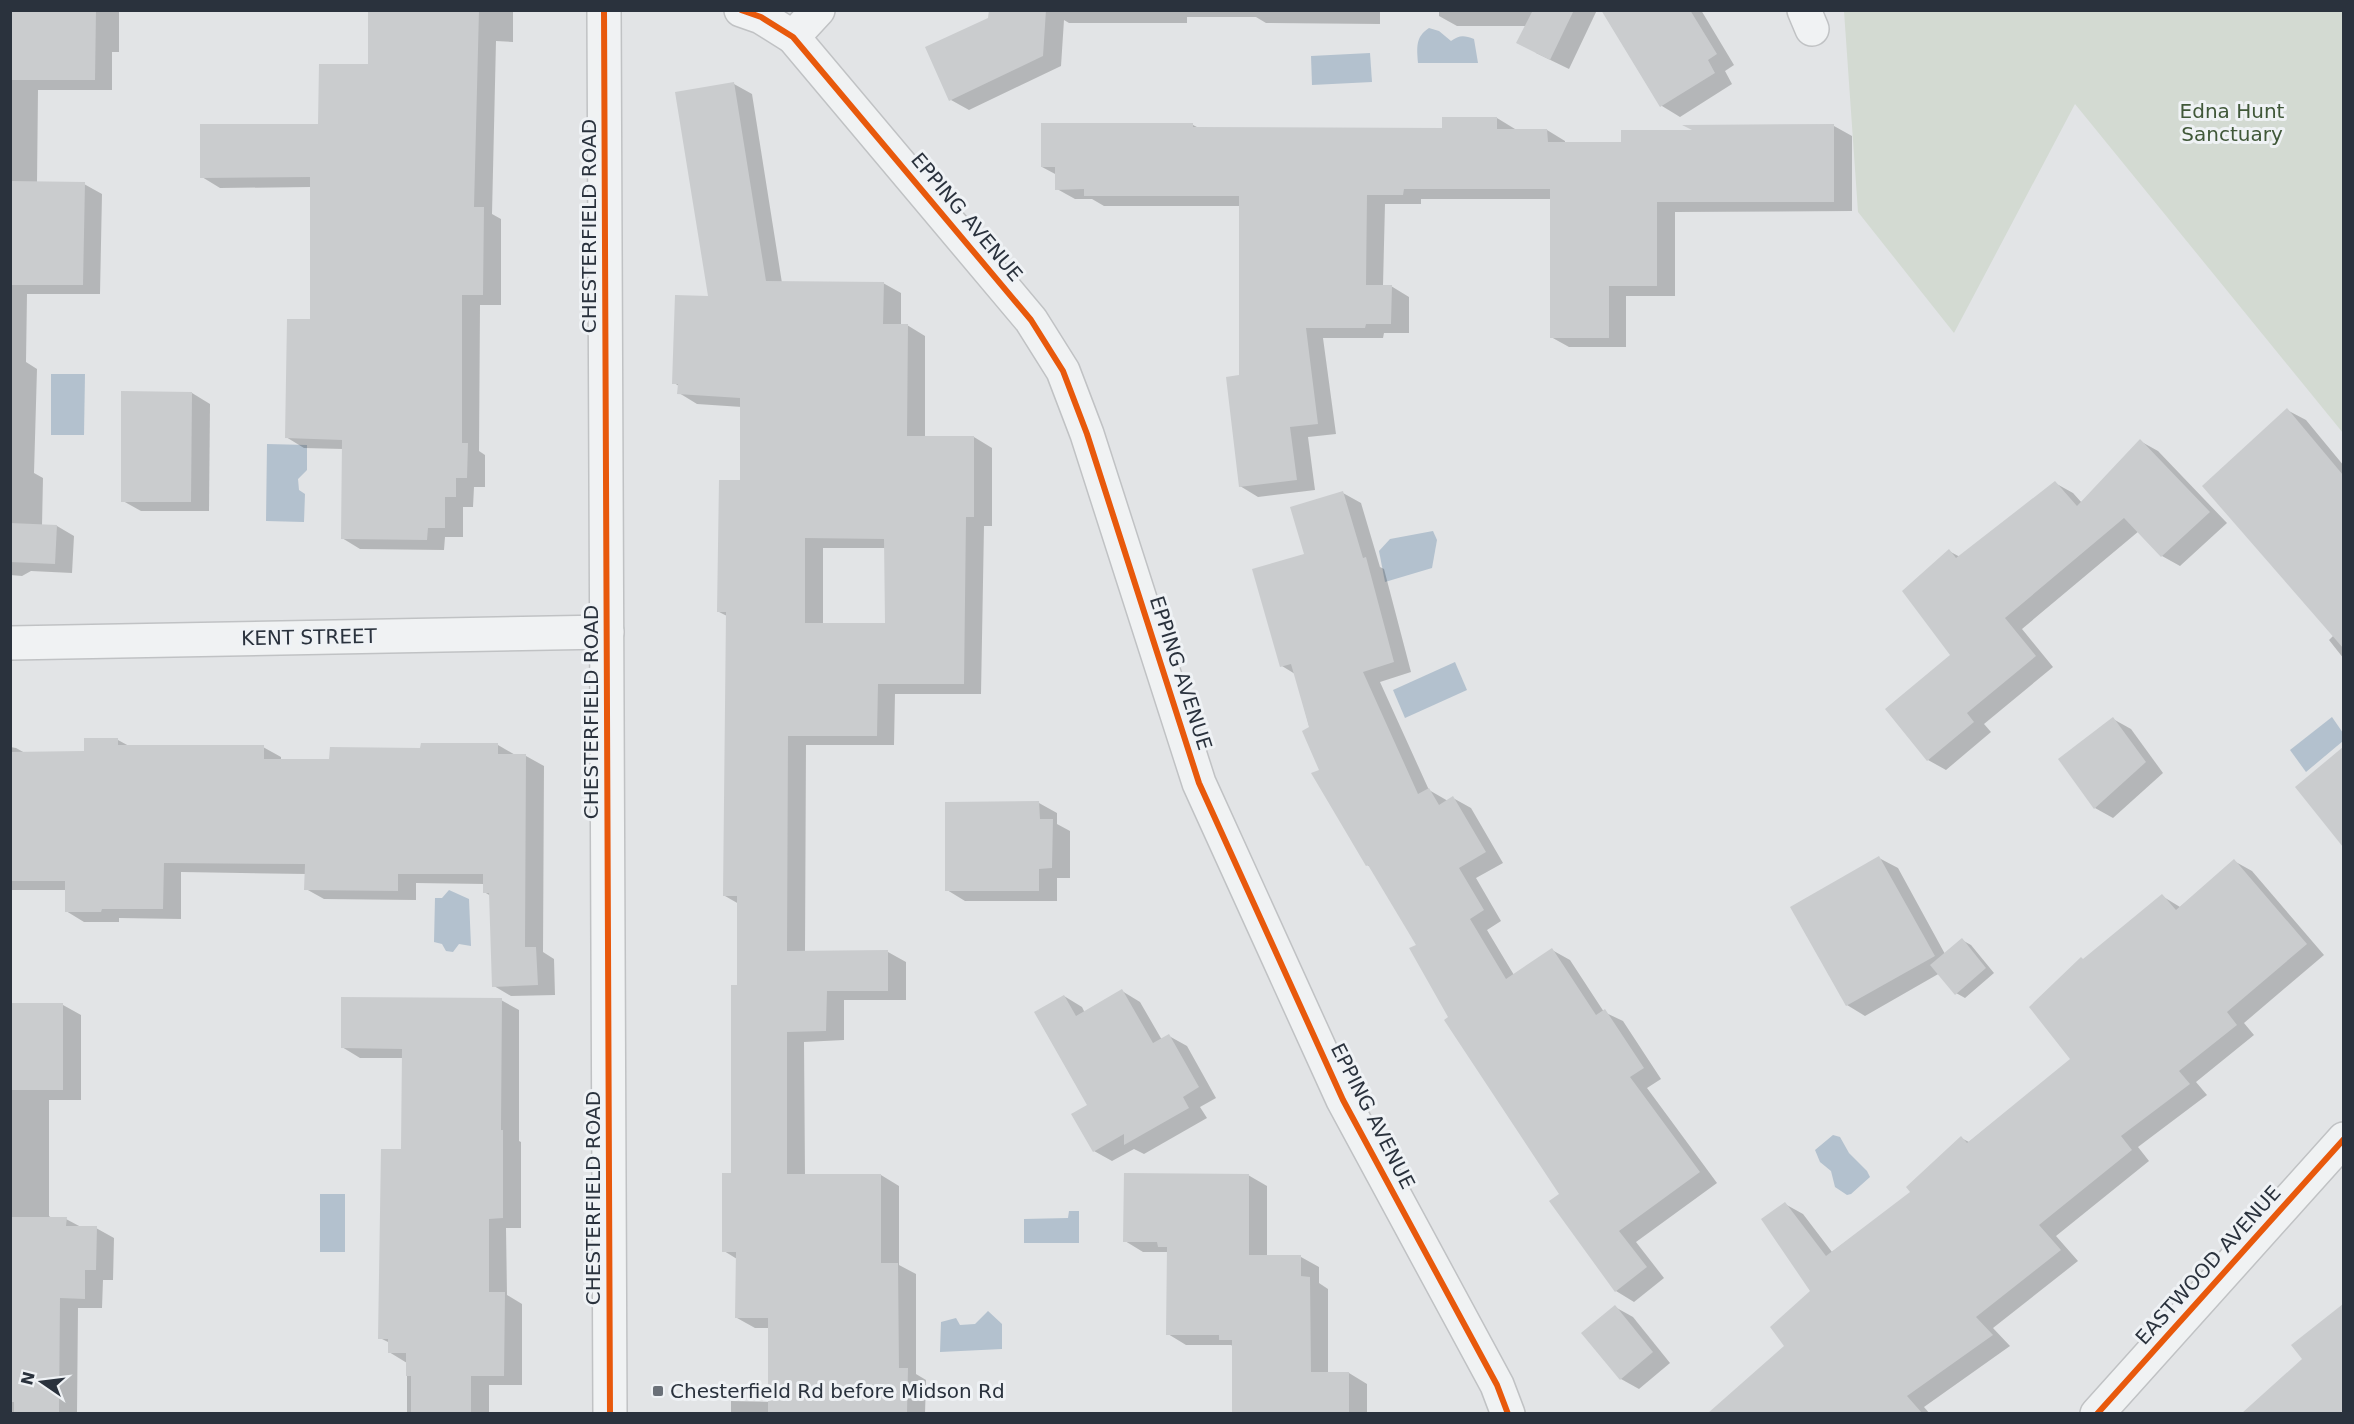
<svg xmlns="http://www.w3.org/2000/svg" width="2354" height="1424" viewBox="0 0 2354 1424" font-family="'DejaVu Sans',sans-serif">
  <rect width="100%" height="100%" fill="#e2e4e6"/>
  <polygon fill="#d3dad2" points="1844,11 2343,11 2343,433 2075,104 1954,333 1858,212"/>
  <g fill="#b3c1ce">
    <path d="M1429 28 1439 31 1451 41C1459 35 1464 35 1474 39L1478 63H1418C1417 48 1415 37 1429 28Z"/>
    <polygon points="1370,53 1372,82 1312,85 1311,56"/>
    <polygon points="51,374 85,374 84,435 51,435"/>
    <polygon points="267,444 307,445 307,470 298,479 299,490 305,494 304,522 266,521"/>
    <polygon points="1433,531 1437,540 1432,568 1385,582 1379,551 1390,539"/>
    <polygon points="1455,662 1467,690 1405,718 1393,690"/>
    <polygon points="2332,717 2343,733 2343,741 2306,772 2290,750"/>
    <polygon points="449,890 469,899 471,946 459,944 453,952 446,951 442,944 434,942 435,898 442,898"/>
    <polygon points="1833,1135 1840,1137 1849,1153 1867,1171 1870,1177 1851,1194 1847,1195 1835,1187 1831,1171 1820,1162 1815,1150"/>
    <rect x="320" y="1194" width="25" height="58"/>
    <polygon points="1069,1211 1079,1211 1079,1243 1024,1243 1024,1219 1068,1218"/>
    <polygon points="988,1311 1002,1324 1002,1349 940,1352 941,1322 956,1318 960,1325 975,1324"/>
  </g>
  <g fill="#0003" fill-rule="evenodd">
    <polygon points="10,10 119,11 119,52 112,52 112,90 38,90 37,183 84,184 102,194 100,294 27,294 26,362 37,369 34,473 43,478 42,526 57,526 74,536 72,573 31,571 22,576 10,575"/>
    <polygon points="370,10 513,10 513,42 496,41 492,214 501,219 501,305 480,305 479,451 485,455 485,487 474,487 473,507 463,507 463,537 445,537 444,550 360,549 342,538 343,449 304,448 286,437 311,321 311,187 220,188 202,177 320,125 369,66"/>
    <polygon points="990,10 1380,10 1380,24 1266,23 1256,17 1187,17 1187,23 1069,23 1064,20 1061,66 969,110 951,100 990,19"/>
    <polygon points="1439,10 1597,10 1569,69 1536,53 1527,26 1457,26 1439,16"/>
    <polygon points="1602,10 1701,10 1734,65 1725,71 1732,84 1680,117 1662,106"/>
    <path d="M734 84 752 94 782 283H883L901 293V325H907L925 336V437H974L992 448V526H984L981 694H895L894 745H806L805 952H888L906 962V1000H844V1040L804 1042 805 1175H881L899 1186V1265L916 1274V1374L926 1380 925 1414H731V1401L769 1402V1328H755L737 1318V1259L724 1251 733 1175 739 987V904L725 896 727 616 719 612 742 481V407L697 404 679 393V386L674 383 710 297ZM823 548H886V625L823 624Z"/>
    <polygon points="1497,118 1515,129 1547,130 1565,141 1565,143 1623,143 1697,132 1834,126 1852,136 1852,211 1675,212 1675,296 1626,296 1626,347 1569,347 1551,337 1551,199 1421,199 1421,204 1385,204 1383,286 1391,286 1409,297 1409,333 1384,333 1383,338 1323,338 1336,434 1308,437 1315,490 1258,497 1240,486 1240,206 1104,206 1092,199 1075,199 1057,189 1057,175 1042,167 1193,125 1199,128 1443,129"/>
    <polygon points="192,393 210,404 209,511 141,511 123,501"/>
    <polygon points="2287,410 2306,420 2344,466 2344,659 2329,640 2334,635"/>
    <polygon points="2140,441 2158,451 2227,523 2180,566 2162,556 2139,531 2022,629 2053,667 1984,724 1991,732 1946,770 1928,760 1952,655 1949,551 1960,557 2055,483 2073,493 2082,503"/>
    <polygon points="1343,493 1361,503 1380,567 1384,569 1411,672 1380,682 1429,790 1448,801 1453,798 1471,808 1503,863 1476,878 1501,921 1487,930 1514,975 1552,950 1570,960 1604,1012 1623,1021 1661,1079 1647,1088 1717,1183 1636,1242 1664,1278 1634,1302 1616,1291 1551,1202 1561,1194 1450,1018 1418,945 1372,868 1367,865 1321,770 1295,674 1282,666 1305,555"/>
    <polygon points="2113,719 2131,729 2163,773 2113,818 2095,808"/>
    <polygon points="118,740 129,746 263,747 281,757 281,760 331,761 422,749 422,744 498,745 517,756 526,756 544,766 543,952 554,959 555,995 511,996 494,986 491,896 484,892 484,884 416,883 416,900 324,899 306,889 306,874 181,872 181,919 119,918 119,922 84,922 66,911 66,890 10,890 10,747 16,748 25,753 86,753"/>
    <polygon points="2344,749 2344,845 2297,788"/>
    <polygon points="1039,803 1057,813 1057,824 1070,831 1070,878 1057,878 1057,901 965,901 947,890"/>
    <polygon points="1879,858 1898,868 1945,954 1962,940 1971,945 1994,973 1965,998 1956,993 1940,973 1865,1016 1847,1005"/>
    <polygon points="2234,861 2252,871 2324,955 2244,1023 2254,1035 2196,1082 2207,1095 2138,1147 2149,1161 2056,1236 2078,1261 1993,1328 2010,1346 1924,1407 1930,1414 1711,1414 1786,1346 1812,1291 1785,1204 1803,1214 1832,1252 1912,1192 1961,1138 1969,1142 2072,1059 2084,960 2162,896 2180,907"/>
    <polygon points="1122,991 1140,1002 1162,1040 1169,1036 1187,1046 1216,1098 1200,1107 1207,1118 1144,1154 1134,1149 1112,1161 1094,1151 1089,1105 1064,996 1082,1007 1085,1013"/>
    <polygon points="501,1000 519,1010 519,1141 521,1142 521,1228 506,1228 507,1295 522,1304 522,1385 489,1385 489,1414 407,1414 407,1363 389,1352 390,1343 380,1338 402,1151 404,1058 360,1058 342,1047"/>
    <polygon points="10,1004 63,1005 81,1015 81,1100 49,1100 49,1216 53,1219 66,1219 81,1227 96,1228 114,1238 113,1280 103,1280 102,1308 78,1308 77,1412 96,1414 10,1414"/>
    <polygon points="1248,1175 1267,1186 1267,1257 1301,1257 1319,1267 1319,1283 1328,1289 1328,1373 1349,1373 1367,1384 1367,1414 1234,1414 1234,1347 1231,1345 1186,1345 1168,1334 1169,1252 1143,1252 1125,1241"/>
    <polygon points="2344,1306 2344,1414 2244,1414 2304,1359 2294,1346"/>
    <polygon points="1615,1307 1633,1317 1670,1363 1639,1389 1621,1379"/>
  </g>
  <g fill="#caccce" fill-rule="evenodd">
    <polygon points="10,10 96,10 95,80 10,80"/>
    <polygon points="368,10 479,10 474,207 484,207 483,295 462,295 462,443 468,443 467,478 456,478 456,497 445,497 445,528 428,528 427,540 341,539 342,440 285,438 287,319 310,319 310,177 200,178 200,124 318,124 319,64 368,64"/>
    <polygon points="989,10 1046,10 1043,56 949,101 925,47 988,18"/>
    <polygon points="1533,10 1574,10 1550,60 1516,43"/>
    <polygon points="1601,10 1690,10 1717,54 1708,60 1715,73 1660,107"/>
    <path d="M734 82 766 281 884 282 883 324H908L907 436H974V517H966L964 684H878L877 736H788L787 951 888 950V991H827L826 1031 787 1032V1174H881V1263H898L899 1368H908L907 1413H768V1318H735L736 1252H722V1173H731V985H737V896H723L726 612H717L719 480H740V398L677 394 678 384H672L675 295 708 296 675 92ZM805 538 884 539 885 623H805Z"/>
    <polygon points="1442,117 1497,117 1497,129 1547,129 1548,142 1621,142 1621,130 1692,130 1682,125 1834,124 1834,202 1657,202 1657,286 1609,286 1609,338 1550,338 1550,189 1404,189 1403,195 1367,195 1366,285 1392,285 1391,324 1366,324 1365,328 1306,328 1318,424 1290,427 1297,480 1239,487 1226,377 1239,375 1239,196 1084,196 1084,189 1055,190 1055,167 1041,167 1041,123 1193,123 1193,127 1442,128"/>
    <polygon points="10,181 85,182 83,285 10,285"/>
    <polygon points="121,391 192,392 191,502 121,502"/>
    <polygon points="2287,408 2343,475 2343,648 2202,486"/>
    <polygon points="2140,439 2210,512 2161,557 2124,518 2005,618 2036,656 1967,713 1974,722 1927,761 1885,709 1950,655 1902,591 1949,549 1956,558 2055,481 2077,506"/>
    <polygon points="1343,491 1363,558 1366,557 1394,662 1363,672 1418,794 1429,788 1439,805 1453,796 1486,852 1459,868 1484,910 1470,919 1506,979 1552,948 1596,1015 1605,1009 1644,1068 1630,1077 1700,1172 1619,1231 1647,1267 1615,1292 1549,1201 1559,1194 1444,1020 1448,1017 1409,948 1416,945 1368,865 1366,866 1311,773 1319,770 1302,731 1309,727 1291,664 1280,667 1252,569 1304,554 1290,507"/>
    <polygon points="10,523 57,525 55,564 10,562"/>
    <polygon points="2113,717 2146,762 2094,809 2058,759"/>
    <polygon points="84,738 118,738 118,745 264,745 264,759 329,759 330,747 420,748 421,743 498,743 498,754 526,754 525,947 536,947 538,985 492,987 489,893 483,893 483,874 398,874 398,891 304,890 305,864 164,863 163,909 102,909 101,912 65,912 65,881 10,881 10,752 84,751"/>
    <polygon points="2343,747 2343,847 2295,787"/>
    <polygon points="1039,801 1040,819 1053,819 1052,868 1039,869 1039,891 945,891 945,802"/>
    <polygon points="1879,856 1935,956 1846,1006 1790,907"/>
    <polygon points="2234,859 2307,944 2227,1012 2237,1025 2179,1071 2190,1084 2121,1136 2132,1150 2039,1225 2061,1250 1976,1317 1993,1335 1907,1396 1922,1413 1708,1413 1784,1346 1770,1327 1810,1291 1761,1219 1785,1202 1826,1256 1910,1192 1906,1187 1961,1136 1967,1143 2070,1059 2029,1007 2081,957 2083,959 2162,894 2176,910"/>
    <polygon points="1962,938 1986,968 1955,995 1930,965"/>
    <polygon points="1122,989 1153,1043 1169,1034 1199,1087 1183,1097 1189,1108 1124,1145 1124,1134 1093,1152 1071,1114 1087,1105 1034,1012 1064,995 1076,1016"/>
    <polygon points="341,997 502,998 501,1130 503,1130 503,1218 489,1219 489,1292 505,1292 504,1376 471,1376 471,1413 411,1413 411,1376 406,1376 406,1353 388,1353 388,1339 378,1339 381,1149 401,1149 402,1049 341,1048"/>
    <rect x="10" y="1003" width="53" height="87"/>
    <polygon points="1124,1173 1249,1174 1249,1255 1301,1255 1301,1276 1310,1277 1311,1372 1349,1372 1349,1413 1232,1413 1232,1340 1219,1340 1219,1335 1166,1335 1167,1247 1158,1247 1157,1242 1123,1242"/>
    <polygon points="10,1217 67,1217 66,1226 97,1226 96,1270 85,1270 85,1299 60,1298 59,1413 14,1413 14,1402 10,1402"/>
    <polygon points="2343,1304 2343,1413 2242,1413 2302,1359 2291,1345"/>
    <polygon points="1615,1305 1653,1352 1620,1380 1581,1333"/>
  </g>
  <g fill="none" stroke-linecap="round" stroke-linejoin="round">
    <g stroke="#c0c2c4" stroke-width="36">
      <g id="minor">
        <polyline points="604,10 610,1414"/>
        <polyline points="741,10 761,17 793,37 1031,320 1063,371 1087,434 1199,783 1343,1100 1497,1385 1508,1414"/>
        <polyline points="1804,10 1812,29"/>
        <polyline points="793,37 818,10"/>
        <polyline points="10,643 607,632"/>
        <polyline points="2097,1414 2344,1139"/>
      </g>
    </g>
    <use href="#minor" stroke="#f0f2f3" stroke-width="33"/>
    <g stroke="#eff2f5" stroke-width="10">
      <g id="cycleway">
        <polyline points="604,10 610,1414"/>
        <polyline points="741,10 761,17 793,37 1031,320 1063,371 1087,434 1199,783 1343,1100 1497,1385 1508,1414"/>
        <polyline points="2097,1414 2344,1139"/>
      </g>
    </g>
    <use href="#cycleway" stroke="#e8590c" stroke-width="6"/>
  </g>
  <rect fill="#6a7078" stroke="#eff2f5" stroke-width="2" x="652" y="1385" width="12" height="12" rx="3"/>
  <g text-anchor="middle" stroke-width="6" stroke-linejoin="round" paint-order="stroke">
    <g font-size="20" fill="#405839" stroke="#eff2f5">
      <text x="2232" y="118">Edna Hunt<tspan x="2232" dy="23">Sanctuary</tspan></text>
    </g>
    <g font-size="20" fill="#2a323d" stroke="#eff2f5">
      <text transform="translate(967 217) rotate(50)" y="7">EPPING AVENUE</text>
      <text transform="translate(589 226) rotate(-90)" y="7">CHESTERFIELD ROAD</text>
      <text transform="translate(309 637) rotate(-1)" y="7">KENT STREET</text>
      <text transform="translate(1181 673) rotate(72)" y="7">EPPING AVENUE</text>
      <text transform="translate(591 712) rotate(-90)" y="7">CHESTERFIELD ROAD</text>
      <text transform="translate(1373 1116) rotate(63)" y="7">EPPING AVENUE</text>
      <text transform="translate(593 1198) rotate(-90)" y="7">CHESTERFIELD ROAD</text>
      <text transform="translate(2208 1265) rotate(-48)" y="7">EASTWOOD AVENUE</text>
    </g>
    <g font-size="20" fill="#2a323d" stroke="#eff2f5" text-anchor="start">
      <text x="670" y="1398">Chesterfield Rd before Midson Rd</text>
    </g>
  </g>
  <rect width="2354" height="1424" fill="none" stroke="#2a323d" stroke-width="24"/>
  <g transform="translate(42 1382) rotate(284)" stroke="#eff2f5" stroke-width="4.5" paint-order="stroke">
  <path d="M0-4.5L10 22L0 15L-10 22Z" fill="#2a323d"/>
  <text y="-9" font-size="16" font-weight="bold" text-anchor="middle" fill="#2a323d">N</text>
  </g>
</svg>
